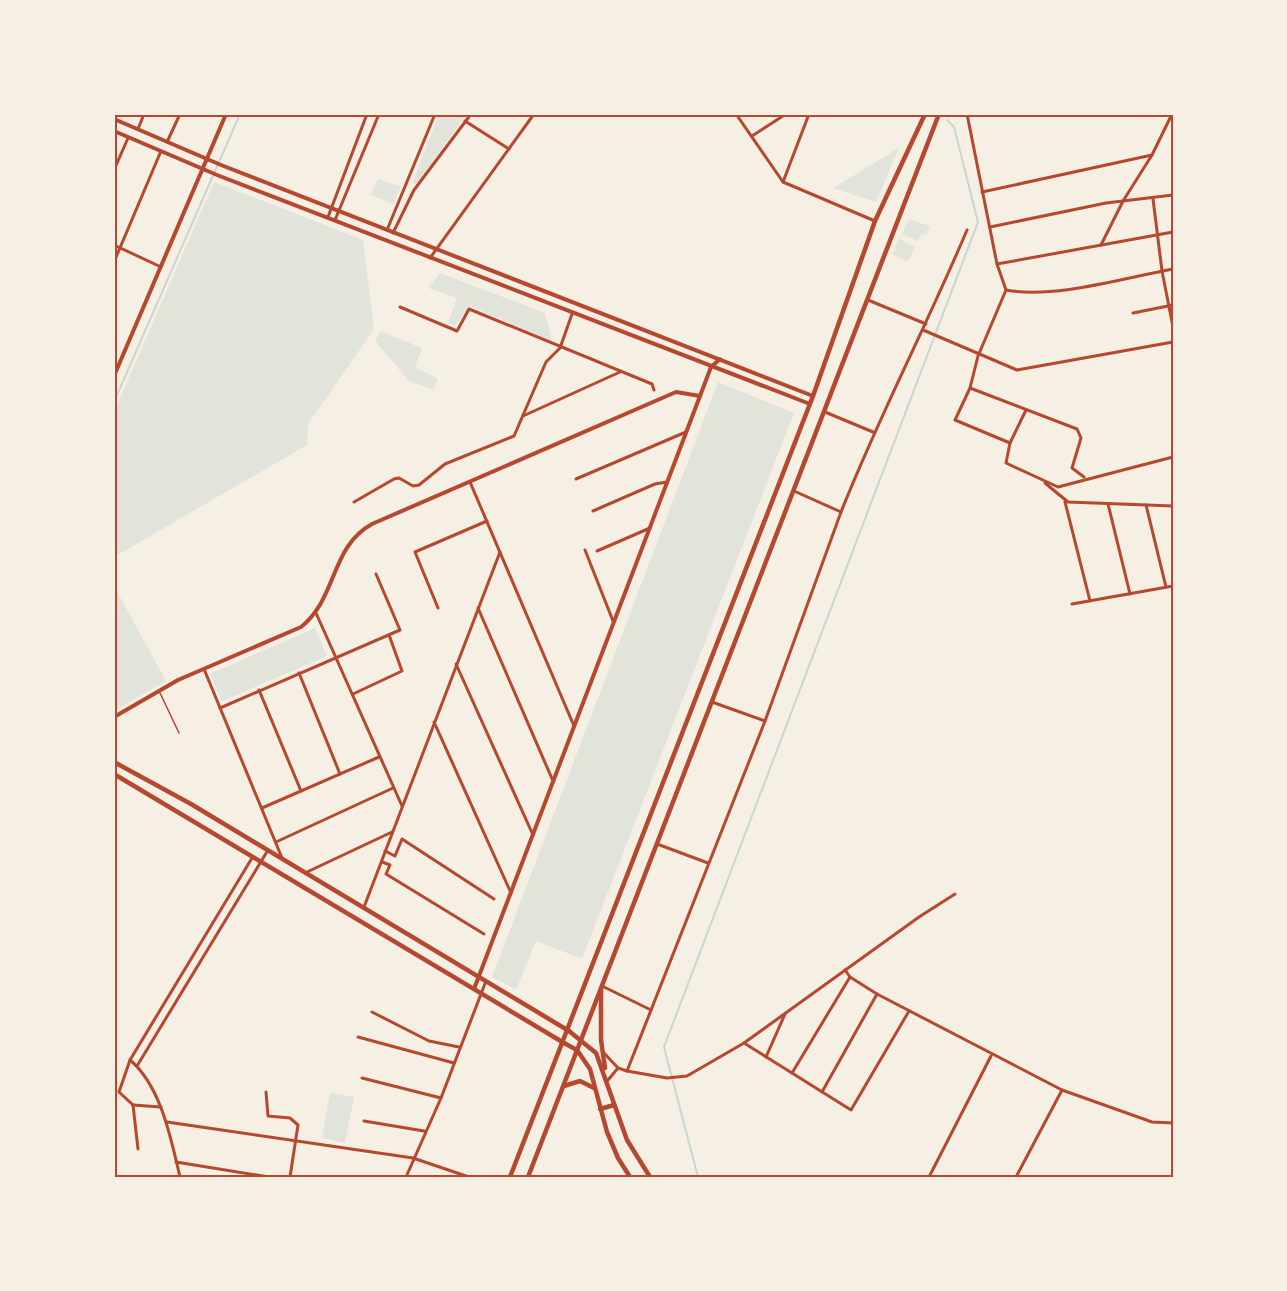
<svg xmlns="http://www.w3.org/2000/svg" width="1287" height="1291" viewBox="0 0 1287 1291" font-family="Quicksand,sans-serif">
  <rect width="100%" height="100%" fill="#f6efe4"/>
  <g fill="#e2e4dc">
    <polygon points="439,114 467,114 416,184 412,184"/>
    <polygon points="899,148 876,202 833,188"/>
    <polygon points="378,179 401,187 393,204 371,195"/>
    <polygon points="214,182 363,240 374,329 308,424 307,445 114,557 114,412"/>
    <polygon points="909,219 930,226 926,235 921,234 918,241 902,234"/>
    <polygon points="899,239 915,247 908,262 892,254"/>
    <polygon points="440,273 545,313 552,341 470,306 455,325 448,323 457,298 428,288"/>
    <polygon points="380,331 422,348 415,367 438,379 433,390 409,381 375,341"/>
    <polygon points="718,382 794,413 582,959 536,941 516,990 492,977"/>
    <polygon points="114,586 166,681 114,711"/>
    <polygon points="315,628 327,656 222,701 210,674"/>
    <polygon points="330,1093 354,1097 345,1143 322,1138"/>
  </g>
  <g fill="none" stroke-linecap="round" stroke-linejoin="round">
    <g stroke="#c9d6d2" stroke-width="2">
      <polyline points="114,402 240,114"/>
      <polyline points="698,1177 664,1047 978,222 954,127 947,120"/>
    </g>
    <polyline stroke="#b5482f" stroke-width="1.5" points="160,693 179,733"/>
    <g stroke="#b5482f" stroke-width="3">
      <polyline points="736,114 783,182 875,221"/>
      <polyline points="967,114 997,264 1006,290 978,356 970,388 955,420 1010,443 1006,463 1058,487 1173,457"/>
      <polyline points="465,121 509,149"/>
      <polyline points="138,129 144,114"/>
      <polyline points="752,136 786,114"/>
      <polyline points="167,142 180,114"/>
      <polyline points="114,170 128,138"/>
      <polyline points="783,182 809,114"/>
      <polyline points="982,192 1152,155 1172,114"/>
      <polyline points="1153,199 1162,271 1173,327"/>
      <polyline points="328,217 367,114"/>
      <polyline points="335,220 379,114"/>
      <polyline points="990,227 1106,203 1173,195"/>
      <polyline points="387,230 435,114"/>
      <polyline points="393,233 414,190 471,114"/>
      <polyline points="114,245 161,267"/>
      <polyline points="1101,245 1123,201 1152,155"/>
      <polyline points="430,258 534,114"/>
      <polyline points="114,262 161,151"/>
      <polyline points="997,264 1173,232"/>
      <path d="M1006 290C1055 299 1124 278 1173 269"/>
      <polyline points="868,300 926,324"/>
      <polyline points="400,307 457,331 469,309 652,384 654,390"/>
      <polyline points="1133,313 1173,305"/>
      <polyline points="923,330 1017,370 1173,342"/>
      <polyline points="970,388 1077,429 1081,438 1072,468 1084,477"/>
      <polyline points="825,412 873,432"/>
      <polyline points="523,416 620,372"/>
      <polyline points="1010,443 1026,410"/>
      <polyline points="576,479 686,432"/>
      <polyline points="470,482 574,726"/>
      <polyline points="1045,483 1068,502 1173,506"/>
      <polyline points="354,502 394,479 399,478 413,486 419,485 445,464 514,436 546,362 560,348 572,314"/>
      <polyline points="1065,502 1090,601"/>
      <polyline points="1108,504 1130,594"/>
      <polyline points="1146,505 1166,587"/>
      <polyline points="593,511 655,484 667,482"/>
      <path d="M841 512C879 416 927 325 967 230"/>
      <polyline points="585,550 613,621"/>
      <polyline points="597,551 650,528"/>
      <polyline points="1072,604 1173,586"/>
      <polyline points="438,608 415,552 487,521"/>
      <polyline points="478,608 553,781"/>
      <polyline points="316,613 402,806"/>
      <polyline points="456,664 533,835"/>
      <polyline points="204,669 282,858"/>
      <polyline points="299,673 340,774"/>
      <polyline points="259,690 301,791"/>
      <polyline points="353,694 402,671 389,635"/>
      <polyline points="712,702 765,721"/>
      <polyline points="220,708 400,630 376,574"/>
      <polyline points="434,722 511,893"/>
      <polyline points="262,808 379,757"/>
      <polyline points="276,842 393,788"/>
      <polyline points="657,844 708,863"/>
      <polyline points="385,851 395,856 402,839 494,899"/>
      <polyline points="382,862 390,865 386,874 484,934"/>
      <polyline points="307,872 392,832"/>
      <polyline points="364,907 500,552"/>
      <polyline points="845,970 850,977 877,994 1062,1090 1152,1122 1173,1123"/>
      <polyline points="602,986 651,1010"/>
      <polyline points="372,1012 429,1041 459,1047"/>
      <polyline points="358,1037 454,1063"/>
      <polyline points="744,1043 851,1110 909,1011"/>
      <polyline points="604,1053 618,1068 627,1071 667,1078 687,1076 744,1043 919,917 955,894"/>
      <polyline points="766,1057 785,1014"/>
      <path d="M130 1060C161 1086 171 1139 180 1177"/>
      <polyline points="137,1066 268,850"/>
      <polyline points="627,1071 765,721 841,512 794,491"/>
      <polyline points="792,1073 850,977"/>
      <polyline points="362,1078 441,1098"/>
      <polyline points="608,1080 618,1068"/>
      <polyline points="266,1092 268,1116 290,1118 298,1125 290,1177"/>
      <polyline points="822,1092 877,994"/>
      <polyline points="133,1105 119,1092 130,1060 252,858"/>
      <polyline points="133,1105 138,1149"/>
      <polyline points="133,1105 161,1107"/>
      <polyline points="364,1121 424,1131"/>
      <polyline points="167,1122 413,1158 469,1177"/>
      <polyline points="176,1162 269,1177"/>
      <polyline points="406,1177 441,1098 486,981"/>
      <polyline points="929,1177 991,1056"/>
      <polyline points="1016,1177 1062,1090"/>
    </g>
    <g stroke="#b5482f" stroke-width="4">
      <polyline points="114,119 221,165 813,396"/>
      <polyline points="114,131 217,175 810,404"/>
      <polyline points="114,376 226,114"/>
      <path d="M114 717 178 680 301 627C338 597 330 547 372 524L676 392 700 396"/>
      <polyline points="474,989 700,396 711,367 720,359"/>
    </g>
    <g stroke="#b5482f" stroke-width="4.5">
      <polyline points="114,762 191,804 569,1031"/>
      <polyline points="114,774 564,1043"/>
      <polyline points="510,1177 813,396 875,221 925,114"/>
      <polyline points="528,1177 939,114"/>
    </g>
    <g stroke="#b5482f" stroke-width="4.5">
      <polyline points="601,989 601,1040 605,1068"/>
      <polyline points="569,1031 596,1053 627,1140 650,1177"/>
      <polyline points="564,1043 577,1050 590,1069 607,1132 618,1158 630,1177"/>
      <polyline points="564,1086 580,1081 594,1088"/>
      <polyline points="600,1109 614,1105"/>
    </g>
  </g>
  <rect width="1287" height="1291" fill="none" stroke="#f6efe4" stroke-width="231"/>
  <rect x="116" y="116" width="1056" height="1060" fill="none" stroke="#b5482f" stroke-width="2"/>
</svg>
